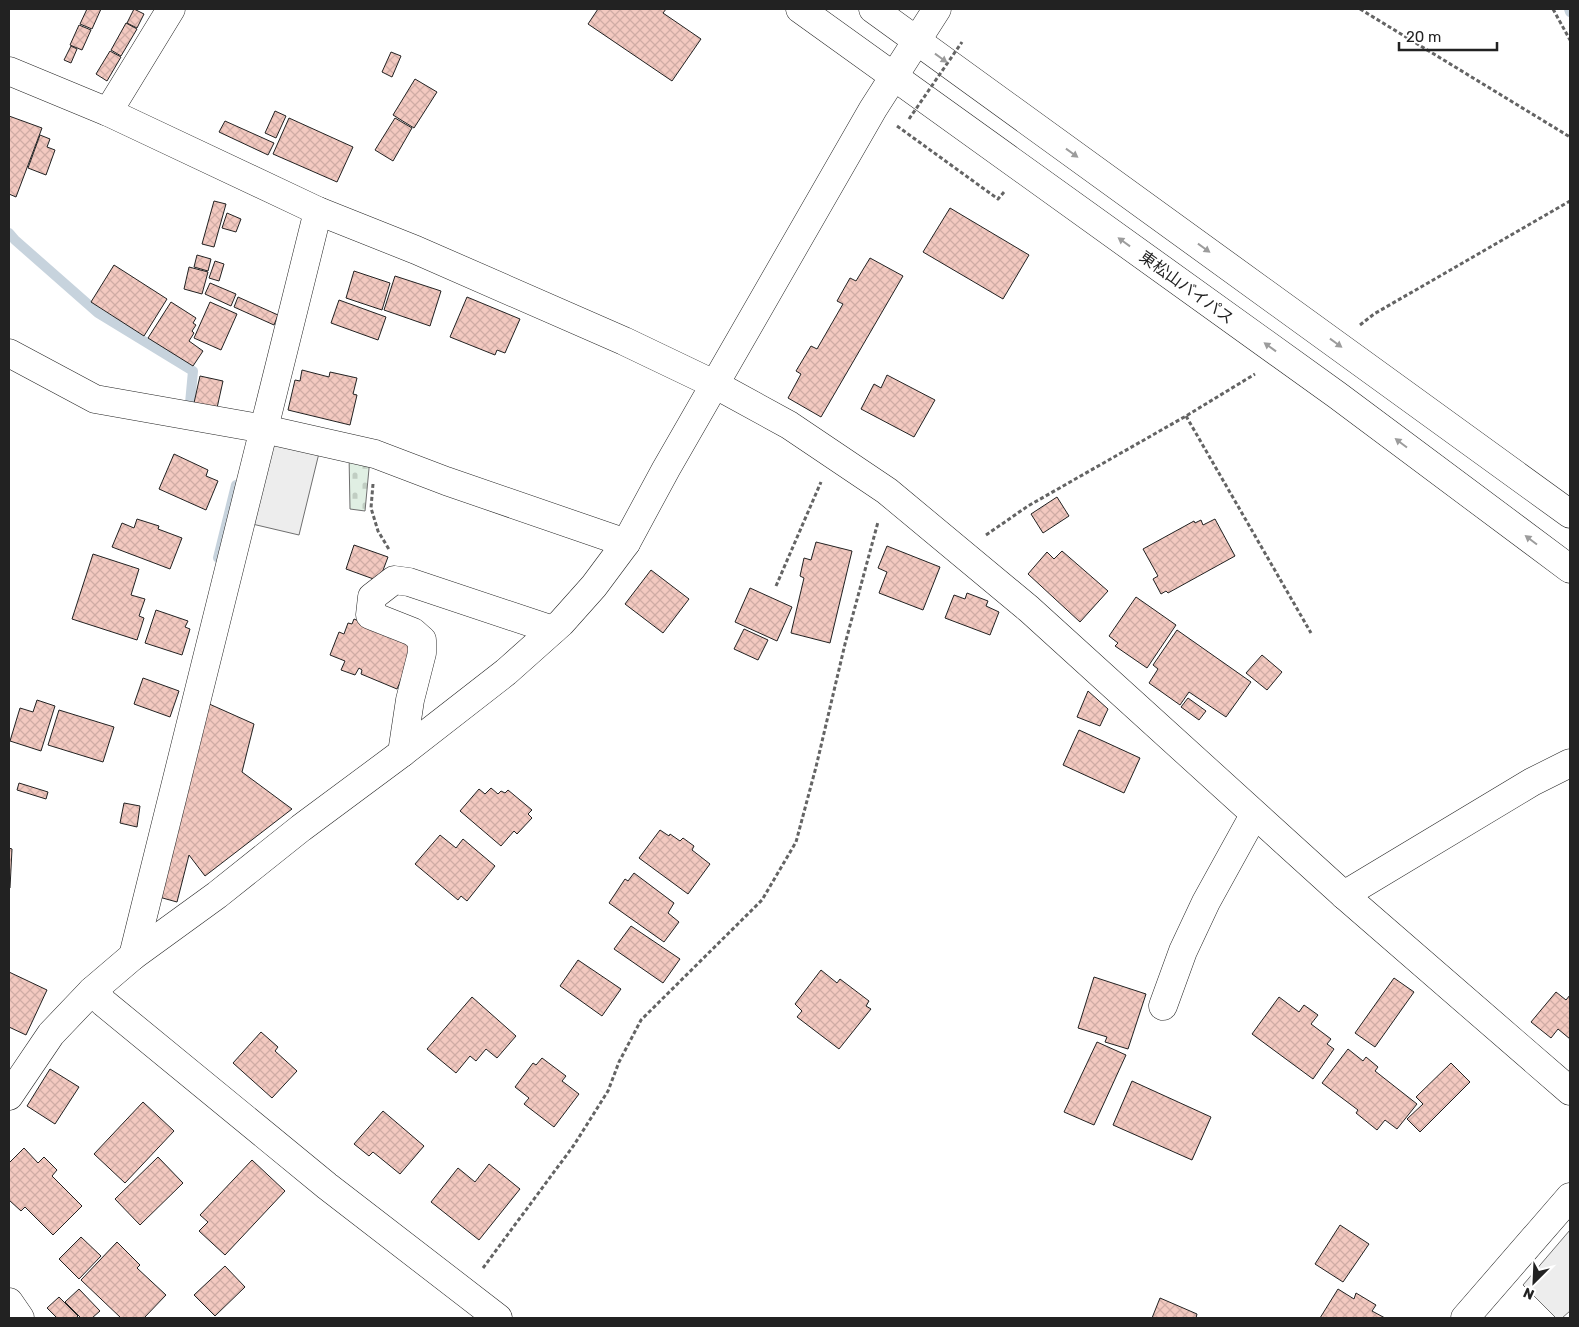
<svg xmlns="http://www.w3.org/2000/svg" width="1579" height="1327" viewBox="0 0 1579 1327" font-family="Rubik,'Noto Sans JP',sans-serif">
  <defs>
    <pattern id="cemetery-stones" width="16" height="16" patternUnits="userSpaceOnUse" patternTransform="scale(1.25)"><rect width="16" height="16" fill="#e0efe3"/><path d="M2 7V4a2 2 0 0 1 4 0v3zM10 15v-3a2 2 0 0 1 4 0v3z" fill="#c0cdc2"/></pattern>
    <pattern id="building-cross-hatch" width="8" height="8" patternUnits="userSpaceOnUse" patternTransform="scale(1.25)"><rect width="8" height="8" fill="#f3c9c0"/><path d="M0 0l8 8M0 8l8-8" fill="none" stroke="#d0aca5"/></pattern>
  </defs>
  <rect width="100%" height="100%" fill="#fff"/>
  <polygon fill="url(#cemetery-stones)" stroke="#6f6f6f" points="349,454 370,458 365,511 350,509"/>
  <g fill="#ededed" stroke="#6f6f6f">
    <polygon points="270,436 320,449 299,535 248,523"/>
    <polygon points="1570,1230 1570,1311 1562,1318 1556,1318 1523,1285"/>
  </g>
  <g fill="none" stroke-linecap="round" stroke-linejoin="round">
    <g stroke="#c7d3dd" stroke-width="10">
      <polyline points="1569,9 1570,12"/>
      <polyline points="9,233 15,240 98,313 193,371 189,414"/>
      <polyline points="218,558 236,485"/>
    </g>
  </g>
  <g fill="url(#building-cross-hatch)" stroke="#222">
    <polygon points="87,9 101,9 92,29 80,24"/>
    <polygon points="134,9 144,14 137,28 127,23"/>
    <polygon points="598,9 666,9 663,13 701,39 672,81 588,24"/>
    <polygon points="126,23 137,29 121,56 111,50"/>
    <polygon points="79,25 91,30 82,50 70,45"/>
    <polygon points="71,46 77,49 71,63 64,60"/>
    <polygon points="110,51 121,57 107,81 96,74"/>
    <polygon points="391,52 401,56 392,77 382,72"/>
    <polygon points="415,79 437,92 414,128 393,115"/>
    <polygon points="275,111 286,116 276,138 265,133"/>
    <polygon points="9,116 42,128 16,197 9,194"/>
    <polygon points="289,118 353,147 337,182 273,154"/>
    <polygon points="395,118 412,128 393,161 375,150"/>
    <polygon points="225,121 274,143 268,155 219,132"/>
    <polygon points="40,135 50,139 47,147 55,150 46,175 28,168"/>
    <polygon points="214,201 226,204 214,247 202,244"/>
    <polygon points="950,208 1029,255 1003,299 923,252"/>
    <polygon points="227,213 241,219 236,232 222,228"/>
    <polygon points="197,255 211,259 208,271 194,267"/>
    <polygon points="870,258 903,276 821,417 788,398 801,374 796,371 811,346 817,349 843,304 837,301 850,278 856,281"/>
    <polygon points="215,261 224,264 219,281 209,278"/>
    <polygon points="114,265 167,299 144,336 91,302"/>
    <polygon points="189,267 208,272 202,294 184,289"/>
    <polygon points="354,271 390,283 382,310 346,298"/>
    <polygon points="395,276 441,291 430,326 384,310"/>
    <polygon points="210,283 236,294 231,306 205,294"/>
    <polygon points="238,297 278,315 274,325 234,307"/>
    <polygon points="467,297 520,319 505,353 497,350 495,355 450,337"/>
    <polygon points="339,300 386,317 378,340 331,323"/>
    <polygon points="171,302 196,318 193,323 196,325 192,331 194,333 189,341 203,351 193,366 148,338"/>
    <polygon points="210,302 237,314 221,350 194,338"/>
    <polygon points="302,370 329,377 330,372 357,378 353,394 357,395 350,425 288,410 295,380 300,381"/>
    <polygon points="887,375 935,400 914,437 861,409 874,384 881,388"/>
    <polygon points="200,376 223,381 217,408 194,403"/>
    <polygon points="174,454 208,470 206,476 218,481 206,510 159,489"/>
    <polygon points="1057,497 1069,516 1043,533 1031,514"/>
    <polygon points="137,519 159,526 158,529 182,538 170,569 112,547 122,523 134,528"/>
    <polygon points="1215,519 1235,556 1168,593 1166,591 1161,594 1153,579 1158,576 1143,549 1194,521 1195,523 1201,520 1203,525"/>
    <polygon points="816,542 852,551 830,643 791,633 804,578 800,576 804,558 811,560"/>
    <polygon points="354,545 388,557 379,581 346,569"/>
    <polygon points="887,546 940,567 923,610 879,593 887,572 878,568"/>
    <polygon points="1062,551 1108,591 1080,622 1028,574 1047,552 1054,559"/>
    <polygon points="93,554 139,569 131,595 145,599 139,616 144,618 137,640 72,619"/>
    <polygon points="651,570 689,599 663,633 625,604"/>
    <polygon points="750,588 792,607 777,641 735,622"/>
    <polygon points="967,593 988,601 986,606 999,612 990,635 945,618 954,595 965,599"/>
    <polygon points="1136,597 1176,625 1147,668 1115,646 1118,643 1109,636"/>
    <polygon points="156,610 188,621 185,627 190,629 182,655 145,643"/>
    <polygon points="354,619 416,645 397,689 361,674 362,670 359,668 355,675 341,670 345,661 330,655 339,632 344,634 348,623 352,624"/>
    <polygon points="744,629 768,640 758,660 734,649"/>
    <polygon points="1177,630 1251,682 1226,717 1189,692 1180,705 1149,683 1158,669 1153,665"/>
    <polygon points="1262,655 1282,672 1267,690 1246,673"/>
    <polygon points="143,678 179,691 170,717 134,704"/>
    <polygon points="1088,691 1108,709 1100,726 1077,717"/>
    <polygon points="1188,698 1206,711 1199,720 1181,707"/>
    <polygon points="37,700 55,706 41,751 10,741 20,708 33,712"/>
    <polygon points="207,703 254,724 242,772 292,809 205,876 189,855 177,902 159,897"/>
    <polygon points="59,710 114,727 103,762 48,745"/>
    <polygon points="1079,730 1140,758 1124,793 1063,765"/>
    <polygon points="19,783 48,792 46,799 17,790"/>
    <polygon points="491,788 498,794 501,791 505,793 508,790 532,810 528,814 532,818 517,834 514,831 501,846 460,811 479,789 485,794"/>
    <polygon points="124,803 140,806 137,827 120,823"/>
    <polygon points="660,830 669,836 670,834 680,841 683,838 694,846 692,850 710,864 688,894 639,858"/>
    <polygon points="440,835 456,848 463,839 495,866 467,901 461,896 458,900 415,864"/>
    <polygon points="9,848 12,849 10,888 9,888"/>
    <polygon points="634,873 674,903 668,913 679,922 664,942 609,903 625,879 628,881"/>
    <polygon points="631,926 680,959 663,983 614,949"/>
    <polygon points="578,960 621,989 602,1016 560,986"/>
    <polygon points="821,970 837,983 840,979 869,1001 866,1006 871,1009 839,1049 797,1017 802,1011 795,1004"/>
    <polygon points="9,972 47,990 26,1035 9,1027"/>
    <polygon points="1094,977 1146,994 1128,1049 1105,1042 1107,1037 1078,1028"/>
    <polygon points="1394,978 1414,992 1375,1047 1355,1033"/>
    <polygon points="1556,992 1566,1000 1570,995 1570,1039 1558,1029 1551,1038 1531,1022"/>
    <polygon points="472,997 516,1036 497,1058 486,1049 476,1061 470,1056 456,1073 427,1049"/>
    <polygon points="1279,997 1299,1012 1304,1005 1318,1015 1311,1024 1331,1039 1327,1044 1334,1049 1313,1079 1252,1034"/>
    <polygon points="261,1032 278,1047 275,1051 297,1071 272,1098 233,1063"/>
    <polygon points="1097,1042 1126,1055 1094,1125 1064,1112"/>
    <polygon points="1348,1049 1363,1061 1366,1057 1378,1067 1375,1071 1417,1104 1397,1129 1385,1120 1377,1130 1356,1113 1358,1110 1322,1083"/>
    <polygon points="542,1058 566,1076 562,1081 579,1094 554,1127 524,1104 529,1098 515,1087 533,1063 536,1065"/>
    <polygon points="1451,1063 1470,1082 1420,1132 1407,1119 1423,1104 1416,1097"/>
    <polygon points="50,1069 79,1087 55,1124 27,1106"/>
    <polygon points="1132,1081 1211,1117 1192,1160 1113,1125"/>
    <polygon points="143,1102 174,1131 125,1183 94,1154"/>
    <polygon points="383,1111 424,1146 400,1174 373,1152 369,1156 354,1144"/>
    <polygon points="24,1148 38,1163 44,1157 57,1170 52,1176 82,1206 53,1235 25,1207 21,1211 9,1200 9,1163"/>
    <polygon points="158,1157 183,1183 140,1225 115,1199"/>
    <polygon points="252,1160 285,1191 225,1255 199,1231 208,1222 200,1215"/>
    <polygon points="489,1164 520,1189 479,1240 431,1202 458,1168 475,1182"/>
    <polygon points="1340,1225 1369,1244 1343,1282 1315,1264"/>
    <polygon points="81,1237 101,1256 79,1279 59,1259"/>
    <polygon points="117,1242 140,1265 137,1268 166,1295 144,1318 121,1318 81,1280"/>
    <polygon points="225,1266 245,1287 215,1316 194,1295"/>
    <polygon points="79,1289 100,1311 92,1318 81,1318 65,1302"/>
    <polygon points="1338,1289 1354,1299 1356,1293 1376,1305 1372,1311 1385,1318 1320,1318"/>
    <polygon points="59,1297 78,1316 76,1318 57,1318 47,1308"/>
    <polygon points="1160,1298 1197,1314 1196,1318 1152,1318"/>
  </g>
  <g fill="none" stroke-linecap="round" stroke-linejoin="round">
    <g stroke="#222" stroke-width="29">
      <g id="minor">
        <polyline points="9,71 108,112 318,211 416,250 624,341 716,385 789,425 887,491 1029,609 1344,895 1570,1091"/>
        <polyline points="108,112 171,9"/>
        <polyline points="9,353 95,399 264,429 375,454 446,481 626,543"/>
        <polyline points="402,753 410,700 422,653 422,640 413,632 370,615 372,597 394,580 409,582 553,630"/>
        <polyline points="1344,895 1532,782 1570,763"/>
        <polyline points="133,956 318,211"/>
        <polyline points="92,991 104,1003 327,1186 498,1318"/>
        <polyline points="1163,1006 1183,951 1206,902 1254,815"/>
        <polyline points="9,1096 51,1034 92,991 133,956 217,895 301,828 402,753 506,672 561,623 594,586 626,543 666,469 873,109 937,9"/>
        <polyline points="9,1302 20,1318"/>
      </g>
    </g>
    <g stroke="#222" stroke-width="29">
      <polyline id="major" points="1465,1318 1570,1197"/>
    </g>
    <g stroke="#222" stroke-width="29">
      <g id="highway">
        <polyline points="800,9 1337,395 1570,569"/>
        <polyline points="873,9 1570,514"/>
      </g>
    </g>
    <g stroke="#646464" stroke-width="3" stroke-dasharray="4 2.5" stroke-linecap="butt">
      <polyline points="1360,9 1570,137"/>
      <polyline points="1553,9 1570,40"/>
      <polyline points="897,126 998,199 1004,192"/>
      <polyline points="1360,325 1374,314 1570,201"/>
      <polyline points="1186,416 1311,633"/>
      <polyline points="373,484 371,508 378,531 390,551"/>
      <polyline points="986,535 1028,506 1186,416 1255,374"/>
      <polyline points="776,586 821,482"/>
      <polyline points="483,1268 574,1145 608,1091 619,1062 641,1020 762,900 796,842 816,767 845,644 878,522"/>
    </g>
    <use href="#minor" stroke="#fff" stroke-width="28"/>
    <use href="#major" stroke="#fff" stroke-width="28"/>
    <use href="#highway" stroke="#fff" stroke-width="28"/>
    <polyline stroke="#646464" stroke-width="3" stroke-dasharray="4 2.5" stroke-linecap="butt" points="909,119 962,42"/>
  </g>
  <defs><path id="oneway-solid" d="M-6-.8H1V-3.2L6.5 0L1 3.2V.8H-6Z" transform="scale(1.25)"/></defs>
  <g fill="#9c9c9c">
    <use href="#oneway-solid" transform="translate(941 58) rotate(36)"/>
    <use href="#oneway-solid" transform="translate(1072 153) rotate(36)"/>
    <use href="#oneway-solid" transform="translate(1124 242) rotate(-144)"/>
    <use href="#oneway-solid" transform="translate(1204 248) rotate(36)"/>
    <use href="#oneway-solid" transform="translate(1336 343) rotate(36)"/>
    <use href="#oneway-solid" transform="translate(1270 347) rotate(-144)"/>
    <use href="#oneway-solid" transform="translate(1401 443) rotate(-143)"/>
    <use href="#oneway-solid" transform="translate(1531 540) rotate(-143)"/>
  </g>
  <g text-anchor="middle" stroke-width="4" stroke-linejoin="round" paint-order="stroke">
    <g font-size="16" fill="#222" stroke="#fff">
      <text transform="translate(1187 287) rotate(36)" y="6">東松山バイパス</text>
    </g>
  </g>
  <rect width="1579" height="1327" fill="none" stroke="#222222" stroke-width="20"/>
  <g transform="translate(1534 1282) rotate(204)" stroke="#ffffff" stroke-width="4" paint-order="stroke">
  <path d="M0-4L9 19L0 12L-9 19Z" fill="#222222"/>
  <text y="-8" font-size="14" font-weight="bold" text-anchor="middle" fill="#222222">N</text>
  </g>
  <path d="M1399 42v8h98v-8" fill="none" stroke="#222222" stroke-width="2.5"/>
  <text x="1406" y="42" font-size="15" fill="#222222" stroke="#ffffff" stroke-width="4" paint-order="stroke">20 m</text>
</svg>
